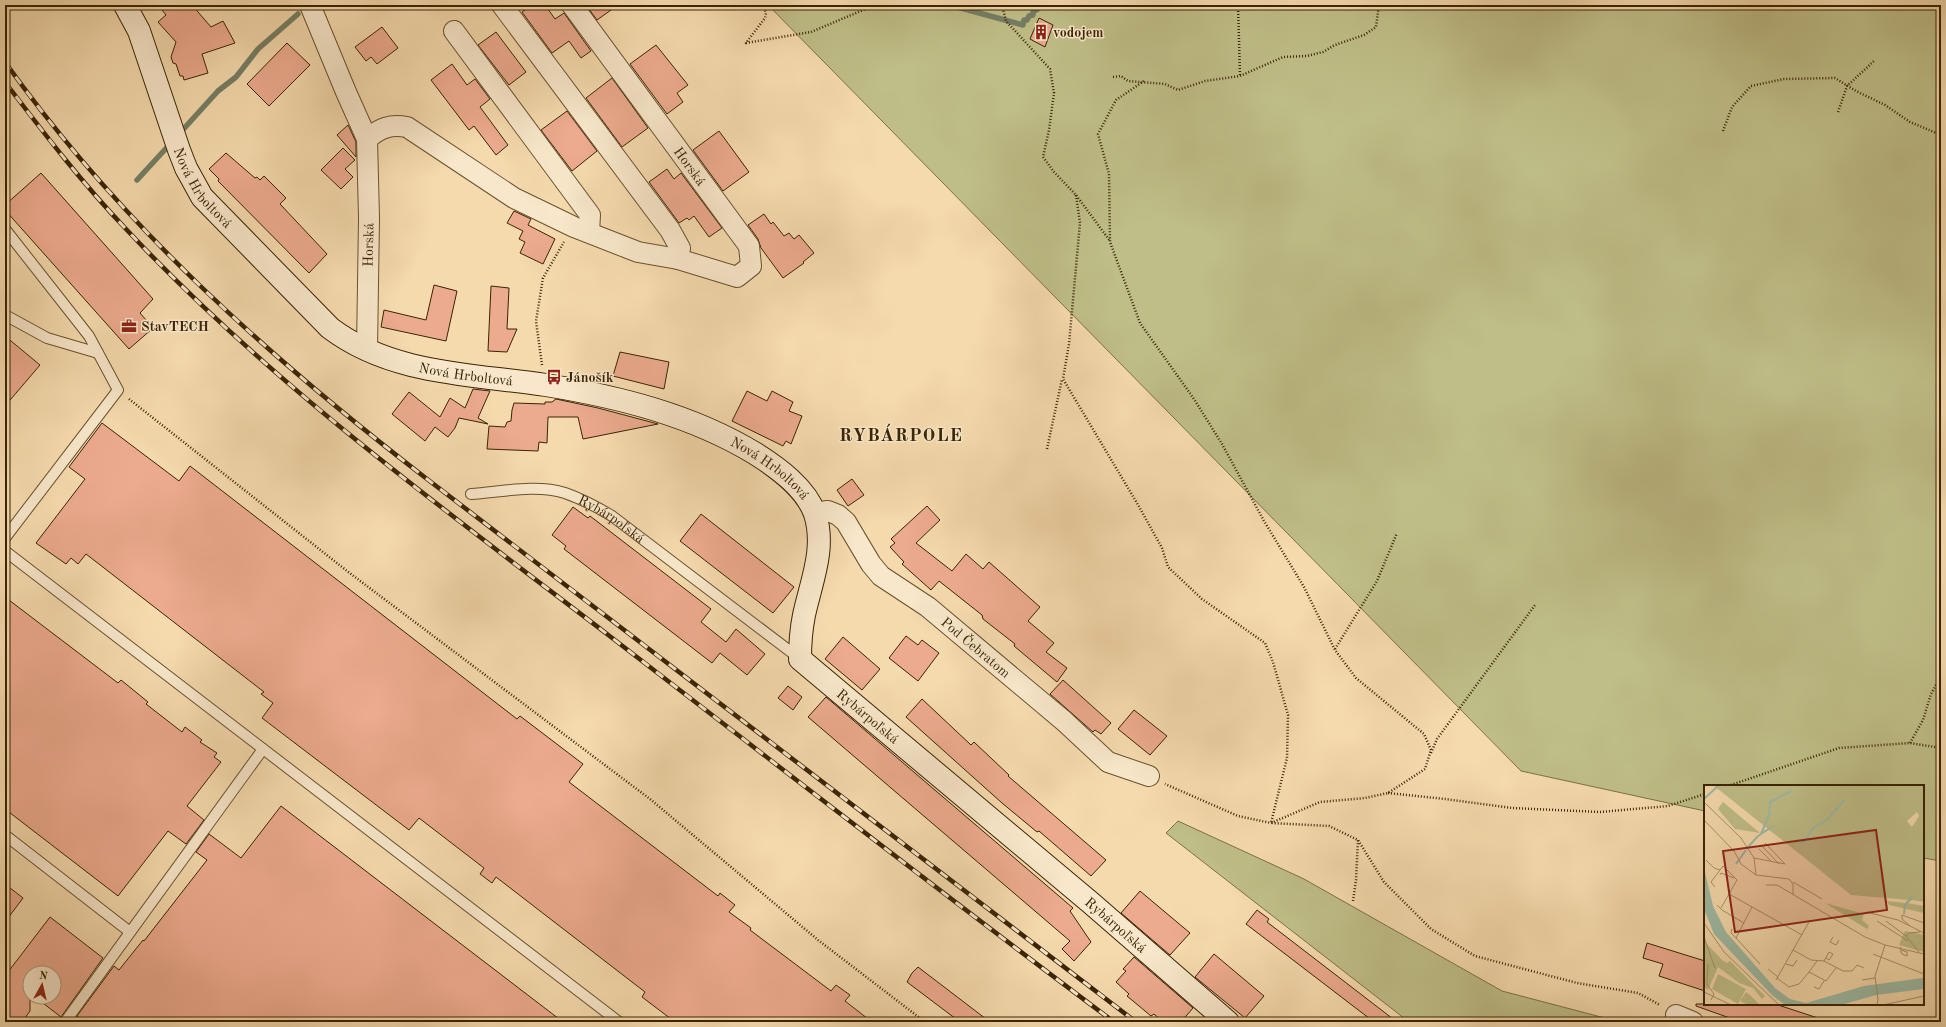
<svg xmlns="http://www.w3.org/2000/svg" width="1946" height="1027" viewBox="0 0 1946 1027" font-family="'Old Standard TT',serif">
  <rect width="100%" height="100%" fill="#f5daad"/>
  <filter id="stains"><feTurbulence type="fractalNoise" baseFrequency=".005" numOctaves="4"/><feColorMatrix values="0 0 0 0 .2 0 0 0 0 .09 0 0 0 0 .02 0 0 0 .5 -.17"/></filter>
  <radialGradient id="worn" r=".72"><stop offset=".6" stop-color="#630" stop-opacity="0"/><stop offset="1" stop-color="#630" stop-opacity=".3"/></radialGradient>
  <g fill="#bfbe88" stroke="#7c7146">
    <polygon points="768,5 1941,5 1941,861 1923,858 1923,786 1705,786 1705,811 1521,771"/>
    <polygon points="1178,821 1304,879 1502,991 1620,1022 1409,1022 1166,833"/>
  </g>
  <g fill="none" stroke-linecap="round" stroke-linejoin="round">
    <g stroke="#757f65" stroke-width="5.5">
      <polyline points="950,5 1023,25 1024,20 1027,20 1029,16 1033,15 1033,12 1038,9 1038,5"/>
      <polyline points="179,134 218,91 236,77 258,49 298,14"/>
      <polyline points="137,180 171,143"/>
    </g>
  </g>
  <g fill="#ecaa8e" stroke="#3a2404">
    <polygon points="158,5 192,5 211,27 223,21 235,43 202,54 208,73 184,80 183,76 180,76 176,64 173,63 171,57 176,42 158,22 166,15"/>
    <polygon points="532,5 545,5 555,19 564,13 591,51 581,58 569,41 552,53 522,12"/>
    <polygon points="586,5 618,5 597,20"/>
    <polygon points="1039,18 1053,25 1045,47 1030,39"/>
    <polygon points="382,27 398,48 377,64 371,57 366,61 355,47"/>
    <polygon points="496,32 526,72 509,85 478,45"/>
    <polygon points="287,43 310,65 269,106 247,84"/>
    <polygon points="656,45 688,85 677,93 683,102 667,114 630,64"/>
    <polygon points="452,64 467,85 475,79 490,99 480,107 508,145 496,155 474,126 469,130 431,80"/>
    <polygon points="612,78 648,128 622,147 586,98"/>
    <polygon points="567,111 597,151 572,171 541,130"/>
    <polygon points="348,125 356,142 356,157 337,135"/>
    <polygon points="719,131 749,172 723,191 693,150"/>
    <polygon points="343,148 355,160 345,169 353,177 341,189 321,170"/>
    <polygon points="226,153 255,178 257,177 260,180 264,176 286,198 280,204 327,254 309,273 218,181 219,179 209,169"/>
    <polygon points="667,169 674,179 681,173 722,228 709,237 694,216 689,220 687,218 679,223 649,182"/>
    <polygon points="41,173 153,299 140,313 153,328 129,349 5,210 5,205"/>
    <polygon points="514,211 531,219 528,225 555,239 543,264 520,253 525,242 519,239 523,231 507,223"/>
    <polygon points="764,214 771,224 773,222 784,236 789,233 794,239 799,235 814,253 803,262 804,263 783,278 761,248 758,239 748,225"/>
    <polygon points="434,285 457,291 446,341 381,327 384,310 426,320"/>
    <polygon points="491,286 509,288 507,329 517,329 507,352 488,351"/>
    <polygon points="5,336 40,365 5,406"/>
    <polygon points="620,352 669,362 664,389 613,376"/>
    <polygon points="473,389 490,391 478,418 488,424 459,418 455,428 448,437 435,427 425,441 392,414 409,392 440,417 450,398 465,408"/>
    <polygon points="747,391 767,401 772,391 793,402 789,411 802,416 791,444 786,441 783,446 732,421"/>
    <polygon points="556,399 598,408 658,424 583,439 578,417 548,417 547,443 539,442 538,451 487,449 489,426 505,427 507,422 511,421 512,410 514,403 545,404 545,402 552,402"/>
    <polygon points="102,423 179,481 190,466 517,719 520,716 583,764 569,782 718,896 720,893 735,905 729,912 751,928 750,930 831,991 836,985 850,995 845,1001 872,1022 675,1022 642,997 645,992 496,877 492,883 480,874 484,868 419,818 409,830 262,718 273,703 261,694 264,692 86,554 78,564 71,558 66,564 36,543 85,479 69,467"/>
    <polygon points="852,479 864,495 848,506 837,490"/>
    <polygon points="927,506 940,520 916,543 952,571 966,554 983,569 989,562 1040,607 1028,621 1054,643 1046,652 1067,668 1057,682 1014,646 1015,644 983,619 982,615 939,581 931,590 902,564 904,562 890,547 895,543 891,539"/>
    <polygon points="573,507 588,518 590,516 711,609 701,622 726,642 736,629 765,654 747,675 720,653 712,663 564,549 566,546 552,535"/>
    <polygon points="701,514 794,587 773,613 680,541"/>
    <polygon points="5,597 118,683 121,680 148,702 146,704 182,732 185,727 202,740 200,742 217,753 214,757 221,762 187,806 204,820 186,844 168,831 118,896 5,809"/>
    <polygon points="906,636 918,645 922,640 939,653 918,681 889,658"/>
    <polygon points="843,637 880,669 862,690 825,659"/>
    <polygon points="1063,680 1111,723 1101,734 1095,730 1093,732 1050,694"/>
    <polygon points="788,686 802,697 793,710 778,698"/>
    <polygon points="826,697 1073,908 1070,911 1091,942 1074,961 1062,949 1070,941 808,717"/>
    <polygon points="922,699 971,745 974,742 1009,775 1008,776 1106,860 1091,876 1039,831 1037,832 1002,803 906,717"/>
    <polygon points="1134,710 1167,736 1150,755 1118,729"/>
    <polygon points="281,806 418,911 563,1022 84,1022 77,1016 114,966 119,970 143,940 144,941 207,860 196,852 209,834 241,858"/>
    <polygon points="5,884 23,898 5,922"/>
    <polygon points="1140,891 1190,933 1170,955 1121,913"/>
    <polygon points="1257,910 1269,919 1267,922 1397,1022 1374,1022 1246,924"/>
    <polygon points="50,917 103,958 61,1017 35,997 54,997 54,973 30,973 30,1011 22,1022 5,1022 5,976"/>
    <polygon points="1647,943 1705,961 1705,991 1659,976 1663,964 1643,958"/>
    <polygon points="1214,954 1264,996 1245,1018 1195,977"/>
    <polygon points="1134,957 1193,1008 1181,1022 1163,1022 1154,1014 1151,1016 1127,996 1129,994 1116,982 1126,971 1123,969"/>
    <polygon points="918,967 990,1022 960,1022 907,982 912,973"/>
    <polygon points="1696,1004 1775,1004 1821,1019 1820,1022 1741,1022 1696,1006"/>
  </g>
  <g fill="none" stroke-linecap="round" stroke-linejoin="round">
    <g stroke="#69522e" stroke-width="12">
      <g id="lane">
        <polyline points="5,229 89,336 118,390 5,538"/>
        <polyline points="5,315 47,338 98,353"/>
        <path id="s1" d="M471 494C501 492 536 484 565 493 582 499 597 507 612 516L799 658"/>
        <polyline points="5,551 619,1022"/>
        <polyline points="5,835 130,932"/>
        <polyline points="65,1022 263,749"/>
      </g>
    </g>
    <g stroke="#69522e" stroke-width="22">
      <g id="street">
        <polyline points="310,5 346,92 367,139 369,218 367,350"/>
        <polyline points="502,5 670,230 680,248 678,259"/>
        <polyline points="454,31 590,215 589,232"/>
        <path d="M367 139C380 128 390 124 407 127L514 198 574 227 638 252 678 259 737 277 751 266 749 246 572 5"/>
        <path id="s2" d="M814 513 828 511 838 515 846 522 871 564 881 576 928 607 1064 721 1108 762 1149 776"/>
        <polyline points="1676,1015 1693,1022"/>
      </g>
    </g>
    <g stroke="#3a2404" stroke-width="24">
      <g id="secondary">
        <path id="s3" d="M125 5 139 31 179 150 186 168 202 197 330 328C392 375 473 374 546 385 619 397 692 415 756 454 778 468 806 488 815 514 826 549 811 582 804 615 801 630 800 644 800 659L1091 903 1228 1022"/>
      </g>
    </g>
    <g stroke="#3a2404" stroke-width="2.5" stroke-dasharray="1 2" stroke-linecap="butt">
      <polyline points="763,5 766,13 765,18 746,43 811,32 875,5"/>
      <polyline points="1002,5 1006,21 1050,69 1054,93 1049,130 1043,157 1054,172 1076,195 1110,241"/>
      <polyline points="1238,5 1240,76"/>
      <polyline points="1113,77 1121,76 1128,81 1165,84 1178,90 1205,81 1240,76 1283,57 1307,56 1323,52 1335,45 1364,35 1376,27 1379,5"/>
      <polyline points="1144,81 1116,100 1098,134 1109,174 1110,242 1140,323 1194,399 1222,444 1264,521 1304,587 1335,650 1356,678 1424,734 1431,750 1425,769 1388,793 1365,798 1320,802 1271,823 1238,816 1165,784"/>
      <polyline points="1838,112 1847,86 1874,61"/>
      <polyline points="1723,131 1732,107 1751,86 1784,79 1835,78 1856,91 1885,105 1910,122 1941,135"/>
      <polyline points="1076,195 1080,223 1069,344 1063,379 1137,503 1162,548 1168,567 1202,599 1265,643 1273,662 1288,715 1287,758 1271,823 1329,826 1358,840 1384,882 1431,929 1475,956 1577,983 1638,993 1660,1005"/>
      <polyline points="542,365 536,321 543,278 564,242"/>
      <polyline points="129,399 347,571 650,799 818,940 925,1022"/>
      <polyline points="1047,449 1062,379"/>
      <polyline points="1335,649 1377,581 1397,533"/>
      <polyline points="1910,743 1923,720 1931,694 1941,676"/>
      <polyline points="1431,753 1437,739 1535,605"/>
      <polyline points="1728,786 1839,748 1910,743 1941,748"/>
      <polyline points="1388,793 1445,799 1512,808 1600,812 1668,806 1705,794"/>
      <polyline points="1353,901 1356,880 1358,840"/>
    </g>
    <use href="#lane" stroke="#f8e7ca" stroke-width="10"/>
    <use href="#street" stroke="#f8e7ca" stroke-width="20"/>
    <use href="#secondary" stroke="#f8e7ca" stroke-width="22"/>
    <g stroke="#3a2404" stroke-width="4.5">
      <g id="rail">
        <path d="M5 62C121 225 270 358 427 479L1136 1022"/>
        <path d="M5 82C43 132 82 183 126 229 270 383 441 507 607 634 776 764 944 895 1114 1022"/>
      </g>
    </g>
    <use href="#rail" stroke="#f8e7ca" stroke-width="3" stroke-dasharray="9" stroke-linecap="butt"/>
  </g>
  <defs>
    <g id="building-bare" transform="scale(1.2)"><path d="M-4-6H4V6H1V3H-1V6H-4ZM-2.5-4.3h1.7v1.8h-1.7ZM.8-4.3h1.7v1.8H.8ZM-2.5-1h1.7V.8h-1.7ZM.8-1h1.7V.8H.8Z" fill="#8f2418" stroke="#f8e7ca" stroke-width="2.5" paint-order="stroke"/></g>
    <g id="office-bare" transform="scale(1.2)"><path d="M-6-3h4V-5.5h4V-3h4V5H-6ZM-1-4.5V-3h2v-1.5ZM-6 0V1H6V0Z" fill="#8f2418" stroke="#f8e7ca" stroke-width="2.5" paint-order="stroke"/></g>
    <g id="bus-bare" transform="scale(1.2)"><path d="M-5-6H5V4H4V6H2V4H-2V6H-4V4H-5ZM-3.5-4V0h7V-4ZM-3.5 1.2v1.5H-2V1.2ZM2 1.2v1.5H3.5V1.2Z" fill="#8f2418" stroke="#f8e7ca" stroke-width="2.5" paint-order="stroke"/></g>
  </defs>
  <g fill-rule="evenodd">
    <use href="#building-bare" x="1041" y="32"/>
    <use href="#office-bare" x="129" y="326"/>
    <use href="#bus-bare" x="554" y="377"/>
  </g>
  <g text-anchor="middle" stroke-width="3" stroke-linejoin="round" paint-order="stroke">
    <g font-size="14" font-weight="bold" fill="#3a2404" stroke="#f8e7ca" text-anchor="start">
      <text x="1053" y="37">vodojem</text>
      <text x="141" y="331">StavTECH</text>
      <text x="566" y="382">Jánošík</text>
    </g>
    <g font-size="14" fill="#3a2404" stroke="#f8e7ca">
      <text transform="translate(690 166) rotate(54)" y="5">Horská</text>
      <text dy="5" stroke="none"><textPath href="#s3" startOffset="200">Nová Hrboltová</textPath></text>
      <text transform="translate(368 245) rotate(-89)" y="5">Horská</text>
      <text dy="5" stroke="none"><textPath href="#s3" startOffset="536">Nová Hrboltová</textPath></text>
      <text dy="5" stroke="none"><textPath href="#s3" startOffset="859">Nová Hrboltová</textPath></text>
      <text dy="5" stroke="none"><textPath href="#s1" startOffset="148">Rybárpoľská</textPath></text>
      <text dy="5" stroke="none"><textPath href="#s2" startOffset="219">Pod Čebratom</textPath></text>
      <text dy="5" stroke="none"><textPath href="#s3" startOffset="1161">Rybárpoľská</textPath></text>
      <text dy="5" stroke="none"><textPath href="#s3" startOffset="1485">Rybárpoľská</textPath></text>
    </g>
    <g font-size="18" font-weight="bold" letter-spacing="1" fill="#3a2404" stroke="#f8e7ca">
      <text x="901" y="441">RYBÁRPOLE</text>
    </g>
  </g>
  <g transform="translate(1704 785)">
    <rect width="220" height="220" fill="#f5daad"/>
    <path d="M9 0H220V117L208 115 203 118 220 121V128L185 120 183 116 201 118 206 115 147 110ZM213 27 215 31 208 42 203 36ZM19 17 56 48 31 44 14 24ZM121 118 160 129 158 135 165 141 163 144ZM201 146 220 150V167L195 160ZM0 156 18 175 23 178 26 176 61 211 58 214 49 203 35 198 14 182 4 205 0 202ZM14 189 42 204 34 219 8 204ZM42 207 47 211 56 220H44L36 216Z" fill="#bfbe88" fill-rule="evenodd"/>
    <path d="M0 83 9 121 22 147 71 203 86 214 102 218 160 201 211 194 220 193V204L172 210 137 220H81L68 210 10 149 0 124Z" fill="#9dbba6"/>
    <path fill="none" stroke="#9dbba6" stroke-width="2" d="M0 14 15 0M57 49 65 30 66 17 87 6M93 56 100 57 109 43 123 35 140 15M44 62 54 51 69 41M32 79 42 65M200 129 201 120 208 112"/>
    <path fill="none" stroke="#aa9169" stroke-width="1" d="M0 17 37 53 50 73 52 90M0 35 30 66 37 79 52 90 85 94 89 99V109M58 61 75 79M55 64 68 77M50 73 81 79 61 58M2 75 10 83 16 85M16 90 17 88 30 93M89 97 118 114M62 100H73L161 152 181 160M11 102 7 97 19 81 33 95 25 109 98 150M13 120 18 125 40 138M17 123 25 109M162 127 194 135 220 148M173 136 204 156M182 136 202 151M0 138 20 167 75 220M206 141 198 134V130L220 138M28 144 27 148 32 153 48 122M0 152 11 183M129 152 126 157 132 160 135 155M32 153 56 179M181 160 220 169M196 162 197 165V167L198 169 203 171V167L197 165M89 165 105 137M215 167 202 151 205 148 216 147M169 169 220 189M120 176 125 167 129 169 125 175 122 173M4 179 3 199 10 209 7 215M82 179 89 181 93 175M64 184 74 192M105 187 113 176M73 193 85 202 95 199 105 187 122 196 132 183M72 195 89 165 107 175 120 176 139 186H148L153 180 160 183M158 195 171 193M110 202 115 204 120 196M0 207 27 220M173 220 174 215 171 191 181 160M179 220 220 211"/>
    <path fill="#8f2418" fill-opacity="0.15" stroke="#8f2418" stroke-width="2" d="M172 45 183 125 31 147 19 66Z"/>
    <rect width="220" height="220" fill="none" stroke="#3a2404" stroke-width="2"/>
  </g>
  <rect width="1946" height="1027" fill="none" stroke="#f5daad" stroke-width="20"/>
  <rect x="6" y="6" width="1934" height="1015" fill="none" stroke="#3a2404" stroke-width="2"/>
  <rect x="10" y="10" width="1926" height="1007" fill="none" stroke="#3a2404"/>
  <g transform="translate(42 985) rotate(8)"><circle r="19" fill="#f8e7ca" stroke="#ac997b"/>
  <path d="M0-3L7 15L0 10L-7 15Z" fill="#8f2418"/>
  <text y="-6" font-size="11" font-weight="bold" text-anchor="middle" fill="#3a2404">N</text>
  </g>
  <rect width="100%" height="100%" filter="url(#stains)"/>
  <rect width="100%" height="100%" fill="url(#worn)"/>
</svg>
